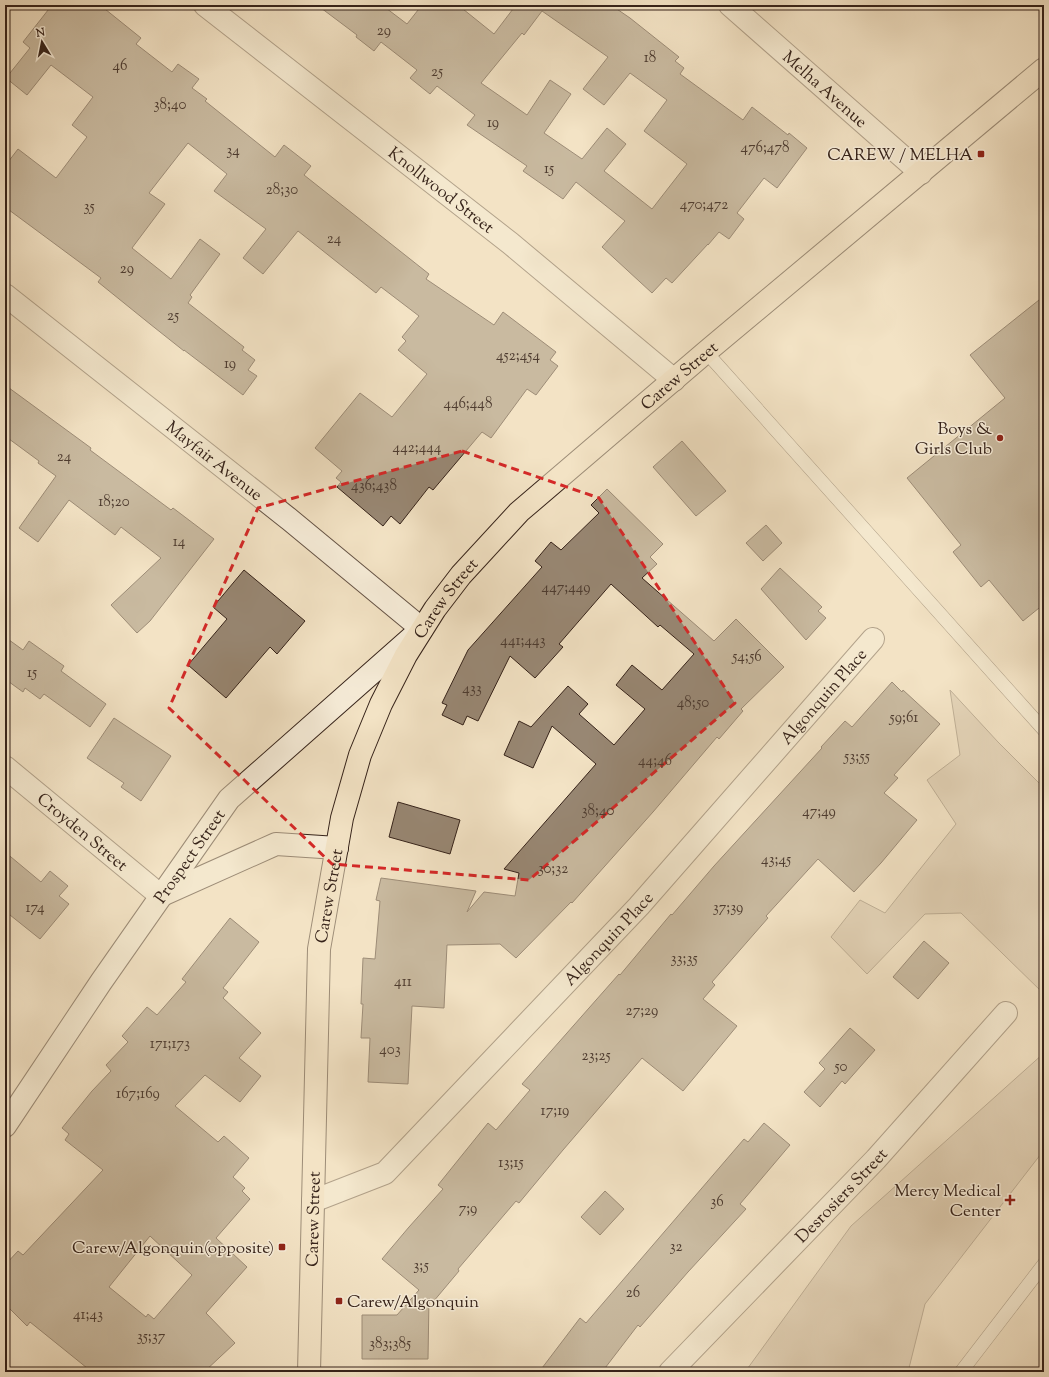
<svg xmlns="http://www.w3.org/2000/svg" width="1049" height="1377" viewBox="0 0 1049 1377" font-family="'Sorts Mill Goudy',serif">
  <rect width="100%" height="100%" fill="#f3e3c5"/>
  <filter id="stains"><feTurbulence type="fractalNoise" baseFrequency=".005" numOctaves="4"/><feColorMatrix values="0 0 0 0 .2 0 0 0 0 .09 0 0 0 0 .02 0 0 0 .5 -.17"/></filter>
  <radialGradient id="worn" r=".72"><stop offset=".6" stop-color="#630" stop-opacity="0"/><stop offset="1" stop-color="#630" stop-opacity=".3"/></radialGradient>
  <g fill="#d3c2a8" stroke="#847261">
    <polygon points="950,690 998,742 1044,788 1044,994 961,913 925,914 867,974 831,937 860,900 885,913 956,824 927,780 960,755"/>
    <polygon points="1044,1053 1044,1150 925,1304 908,1372 745,1372 851,1226"/>
  </g>
  <g fill="#988773" stroke="#36231a" fill-rule="evenodd">
    <polygon points="52,5 100,5 141,38 136,44 172,72 178,64 199,79 192,88 207,99 205,101 275,157 284,145 311,166 304,175 429,274 426,279 494,325 503,312 556,352 550,360 558,366 536,395 527,389 491,438 482,432 433,490 429,487 400,524 391,516 383,526 337,487 341,482 336,478 342,471 315,448 360,393 392,417 427,374 398,350 406,341 402,337 419,316 381,287 376,293 298,231 263,274 243,258 266,229 214,191 227,174 188,143 149,193 165,204 132,248 171,279 200,239 220,254 190,295 192,297 188,303 244,347 242,350 255,360 248,370 257,376 243,395 184,350 184,351 150,324 98,282 101,278 5,207 5,166 18,149 56,178 87,137 72,125 93,97 51,65 27,95 6,78 30,48 23,42"/>
    <path d="M317 5H382L407 24 422 5H458L494 34 516 5H611L630 18 679 57 675 61 684 68 680 74 743 120 752 107 788 135 789 133 807 148 777 188 764 178 737 213 744 219 729 239 719 232 708 245V244L672 283 666 278 652 293 602 247 625 221 576 182 563 199 523 171 527 166 467 125 475 115 437 86 430 94 410 78 417 70 381 42 374 51 356 37 357 35ZM542 11 608 57 583 89 604 105 630 73 667 100 644 131 687 164 652 209 604 171 626 144 607 128 582 159 544 133 571 94 550 80 527 115 481 83 522 33 524 35Z"/>
    <polygon points="1044,296 1044,604 1023,621 989,580 981,587 953,552 961,545 907,478 1005,398 970,355"/>
    <polygon points="5,385 91,448 90,450 171,510 173,508 214,539 150,621 137,633 111,605 161,558 121,527 115,535 69,500 38,542 19,528 56,476 38,463 39,461 5,436"/>
    <polygon points="682,441 726,491 696,516 653,467"/>
    <polygon points="607,489 663,544 650,557 657,564 642,578 714,641 736,619 784,667 741,709 743,711 719,739 717,737 653,812 572,903 571,902 516,958 500,944 447,945 444,1008 412,1006 408,1084 368,1082 370,1038 361,1038 363,1004 361,1004 363,958 375,959 380,901 376,900 381,878 476,891 467,912 484,892 515,896 519,873 504,869 596,764 552,726 533,768 504,755 519,721 531,727 568,686 588,704 579,714 614,745 645,709 616,685 632,665 662,690 694,654 660,625 658,627 611,584 559,644 563,647 535,678 510,656 478,721 467,716 463,725 442,715 447,705 442,703 468,650 542,567 535,561 551,542 561,550 599,513 591,505"/>
    <polygon points="766,525 782,543 763,561 746,543"/>
    <polygon points="780,568 822,607 818,611 826,618 806,640 761,589"/>
    <polygon points="244,570 305,621 277,654 270,647 226,698 188,665 227,619 213,607"/>
    <polygon points="5,637 23,650 29,641 64,666 61,671 106,704 90,727 44,694 40,699 25,688 23,692 5,679"/>
    <polygon points="892,682 902,692 903,690 940,724 894,775 898,778 884,793 917,820 881,863 854,892 818,859 766,916 768,918 712,982 715,985 703,999 737,1026 683,1091 642,1058 563,1150 519,1203 516,1201 458,1269 459,1271 433,1302 429,1298 428,1359 362,1359 362,1315 397,1315 419,1290 382,1259 409,1227 443,1189 438,1185 488,1123 496,1130 530,1090 522,1084 619,974 620,975 671,914 672,915 714,866 822,748 821,747 845,721 852,727"/>
    <polygon points="114,718 171,756 141,801 121,787 124,783 87,758"/>
    <polygon points="398,802 460,820 450,854 389,837"/>
    <polygon points="5,852 41,882 50,871 68,886 59,896 69,904 40,939 5,911"/>
    <path d="M230 918 259 942 223 988 228 992 223 998 261 1033 239 1058 261 1076 240 1102 205 1075 175 1106 218 1142 224 1136 249 1158 233 1177 245 1188 242 1191 250 1199 216 1238 247 1267 206 1313 235 1343 204 1372H92L30 1322 27 1326 5 1304V1265L18 1251 23 1255 103 1170 65 1140 69 1134 62 1128 92 1091 111 1071 106 1065 128 1042 122 1036 147 1007 157 1015 186 982 182 979ZM150 1236 192 1275 154 1319 148 1314 146 1317 109 1287Z"/>
    <polygon points="924,941 949,963 918,999 893,977"/>
    <polygon points="850,1028 875,1050 845,1084 842,1081 820,1107 804,1092 825,1069 819,1063"/>
    <polygon points="764,1123 790,1145 740,1204 746,1209 688,1272 640,1327 638,1325 602,1372 539,1372 580,1318 586,1323 744,1139 748,1142"/>
    <polygon points="605,1191 624,1209 600,1235 581,1217"/>
  </g>
  <g fill="none" stroke-linecap="round" stroke-linejoin="round">
    <g stroke="#655345" stroke-width="14">
      <g id="service">
        <polyline points="706,352 1044,730"/>
        <polyline points="961,1372 1044,1264"/>
      </g>
    </g>
    <g stroke="#655345" stroke-width="24">
      <g id="minor">
        <path id="s1" d="M205 5 510 243 674 380"/>
        <path id="s2" d="M730 5 921 173"/>
        <path id="s3" d="M5 295 289 519 422 629"/>
        <path id="s4" d="M5 767 161 896"/>
        <path id="s5" d="M313 1201 385 1173 639 906 873 639"/>
        <path id="s6" d="M670 1372 876 1159 1006 1013"/>
      </g>
    </g>
    <g stroke="#36231a" stroke-width="24">
      <g id="secondary">
        <polyline points="162,895 276,844 337,848"/>
        <path id="s7" d="M5 1126 101 982 229 799 418 632"/>
      </g>
    </g>
    <g stroke="#36231a" stroke-width="24">
      <g id="primary">
        <path id="s8" d="M309 1372 319 949 342 818 360 755 381 704 406 655 435 609 461 575 519 512 706 352 1044 69"/>
      </g>
    </g>
    <use href="#service" stroke="#f7edd9" stroke-width="13"/>
    <use href="#minor" stroke="#f7edd9" stroke-width="22"/>
    <use href="#secondary" stroke="#f7edd9" stroke-width="22"/>
    <use href="#primary" stroke="#f3e3c5" stroke-width="22"/>
  </g>
  <path d="M0 0H1049V1377H0ZM462 451 599 498 735 703 529 880 332 864 169 708 258 508Z" fill="#f3e3c5" fill-opacity=".55" fill-rule="evenodd"/>
  <path fill="none" stroke="#d62828" stroke-width="3" stroke-dasharray="8 5" stroke-linejoin="round" d="M462 451 599 498 735 703 529 880 332 864 169 708 258 508Z"/>
  <g fill="#8f2418" stroke="#f7edd9" stroke-width="1.5">
    <rect x="977" y="150" width="8" height="8" rx="2"/>
    <circle cx="1000" cy="438" r="4"/>
    <path d="M1008 1194h4v4h4v4h-4v4h-4v-4h-4v-4h4z"/>
    <rect x="278" y="1243" width="8" height="8" rx="2"/>
    <rect x="335" y="1297" width="8" height="8" rx="2"/>
  </g>
  <g text-anchor="middle" stroke-width="3" stroke-linejoin="round" paint-order="stroke">
    <g font-size="15" fill="#4e3c30">
      <text x="384" y="35">29</text>
      <text x="650" y="62">18</text>
      <text x="120" y="70">46</text>
      <text x="437" y="76">25</text>
      <text x="170" y="109">38;40</text>
      <text x="493" y="127">19</text>
      <text x="765" y="152">476;478</text>
      <text x="233" y="155">34</text>
      <text x="549" y="173">15</text>
      <text x="282" y="194">28;30</text>
      <text x="704" y="209">470;472</text>
      <text x="89" y="211">35</text>
      <text x="334" y="243">24</text>
      <text x="127" y="273">29</text>
      <text x="173" y="320">25</text>
      <text x="518" y="360">452;454</text>
      <text x="230" y="368">19</text>
      <text x="468" y="408">446;448</text>
      <text x="417" y="452">442;444</text>
      <text x="64" y="461">24</text>
      <text x="374" y="490">436;438</text>
      <text x="114" y="506">18;20</text>
      <text x="179" y="546">14</text>
      <text x="566" y="592">447;449</text>
      <text x="523" y="645">441;443</text>
      <text x="747" y="661">54;56</text>
      <text x="32" y="677">15</text>
      <text x="472" y="693">433</text>
      <text x="693" y="707">48;50</text>
      <text x="904" y="722">59;61</text>
      <text x="857" y="761">53;55</text>
      <text x="655" y="765">44;46</text>
      <text x="598" y="815">38;40</text>
      <text x="819" y="816">47;49</text>
      <text x="776" y="864">43;45</text>
      <text x="553" y="873">30;32</text>
      <text x="35" y="912">174</text>
      <text x="728" y="912">37;39</text>
      <text x="684" y="963">33;35</text>
      <text x="403" y="986">411</text>
      <text x="642" y="1015">27;29</text>
      <text x="170" y="1048">171;173</text>
      <text x="390" y="1054">403</text>
      <text x="596" y="1060">23;25</text>
      <text x="841" y="1071">50</text>
      <text x="138" y="1098">167;169</text>
      <text x="555" y="1115">17;19</text>
      <text x="511" y="1167">13;15</text>
      <text x="717" y="1206">36</text>
      <text x="468" y="1213">7;9</text>
      <text x="676" y="1251">32</text>
      <text x="421" y="1270">3;5</text>
      <text x="633" y="1297">26</text>
      <text x="88" y="1319">41;43</text>
      <text x="151" y="1341">35;37</text>
      <text x="390" y="1348">383;385</text>
    </g>
    <g font-size="17" fill="#36231a" stroke="#f7edd9">
      <text dy="6" stroke="none"><textPath href="#s2" startOffset="127">Melha Avenue</textPath></text>
      <text dy="6" stroke="none"><textPath href="#s1" startOffset="300">Knollwood Street</textPath></text>
      <text dy="6" stroke="none"><textPath href="#s8" startOffset="1125">Carew Street</textPath></text>
      <text dy="6" stroke="none"><textPath href="#s3" startOffset="267">Mayfair Avenue</textPath></text>
      <text dy="6" stroke="none"><textPath href="#s8" startOffset="801">Carew Street</textPath></text>
      <text dy="6" stroke="none"><textPath href="#s5" startOffset="725">Algonquin Place</textPath></text>
      <text dy="6" stroke="none"><textPath href="#s4" startOffset="101">Croyden Street</textPath></text>
      <text dy="6" stroke="none"><textPath href="#s7" startOffset="327">Prospect Street</textPath></text>
      <text dy="6" stroke="none"><textPath href="#s8" startOffset="477">Carew Street</textPath></text>
      <text dy="6" stroke="none"><textPath href="#s5" startOffset="401">Algonquin Place</textPath></text>
      <text dy="6" stroke="none"><textPath href="#s6" startOffset="246">Desrosiers Street</textPath></text>
      <text dy="6" stroke="none"><textPath href="#s8" startOffset="153">Carew Street</textPath></text>
    </g>
    <g font-size="17" fill="#36231a" stroke="#f7edd9" text-anchor="end">
      <text x="973" y="160">CAREW / MELHA</text>
      <text x="992" y="434">Boys &amp;<tspan x="992" dy="20">Girls Club</tspan></text>
      <text x="1001" y="1196">Mercy Medical<tspan x="1001" dy="20">Center</tspan></text>
      <text x="274" y="1253">Carew/Algonquin(opposite)</text>
      <text x="347" y="1307" text-anchor="start">Carew/Algonquin</text>
    </g>
  </g>
  <rect width="1049" height="1377" fill="none" stroke="#f3e3c5" stroke-width="20"/>
  <rect x="6" y="6" width="1037" height="1365" fill="none" stroke="#36231a" stroke-width="2"/>
  <rect x="10" y="10" width="1029" height="1357" fill="none" stroke="#36231a"/>
  <g transform="translate(42 42) rotate(350)" stroke="#f7edd9" stroke-width="3" paint-order="stroke">
  <path d="M0-3L7 15L0 10L-7 15Z" fill="#36231a"/>
  <text y="-6" font-size="11" font-weight="bold" text-anchor="middle" fill="#36231a">N</text>
  </g>
  <rect width="100%" height="100%" filter="url(#stains)"/>
  <rect width="100%" height="100%" fill="url(#worn)"/>
</svg>
